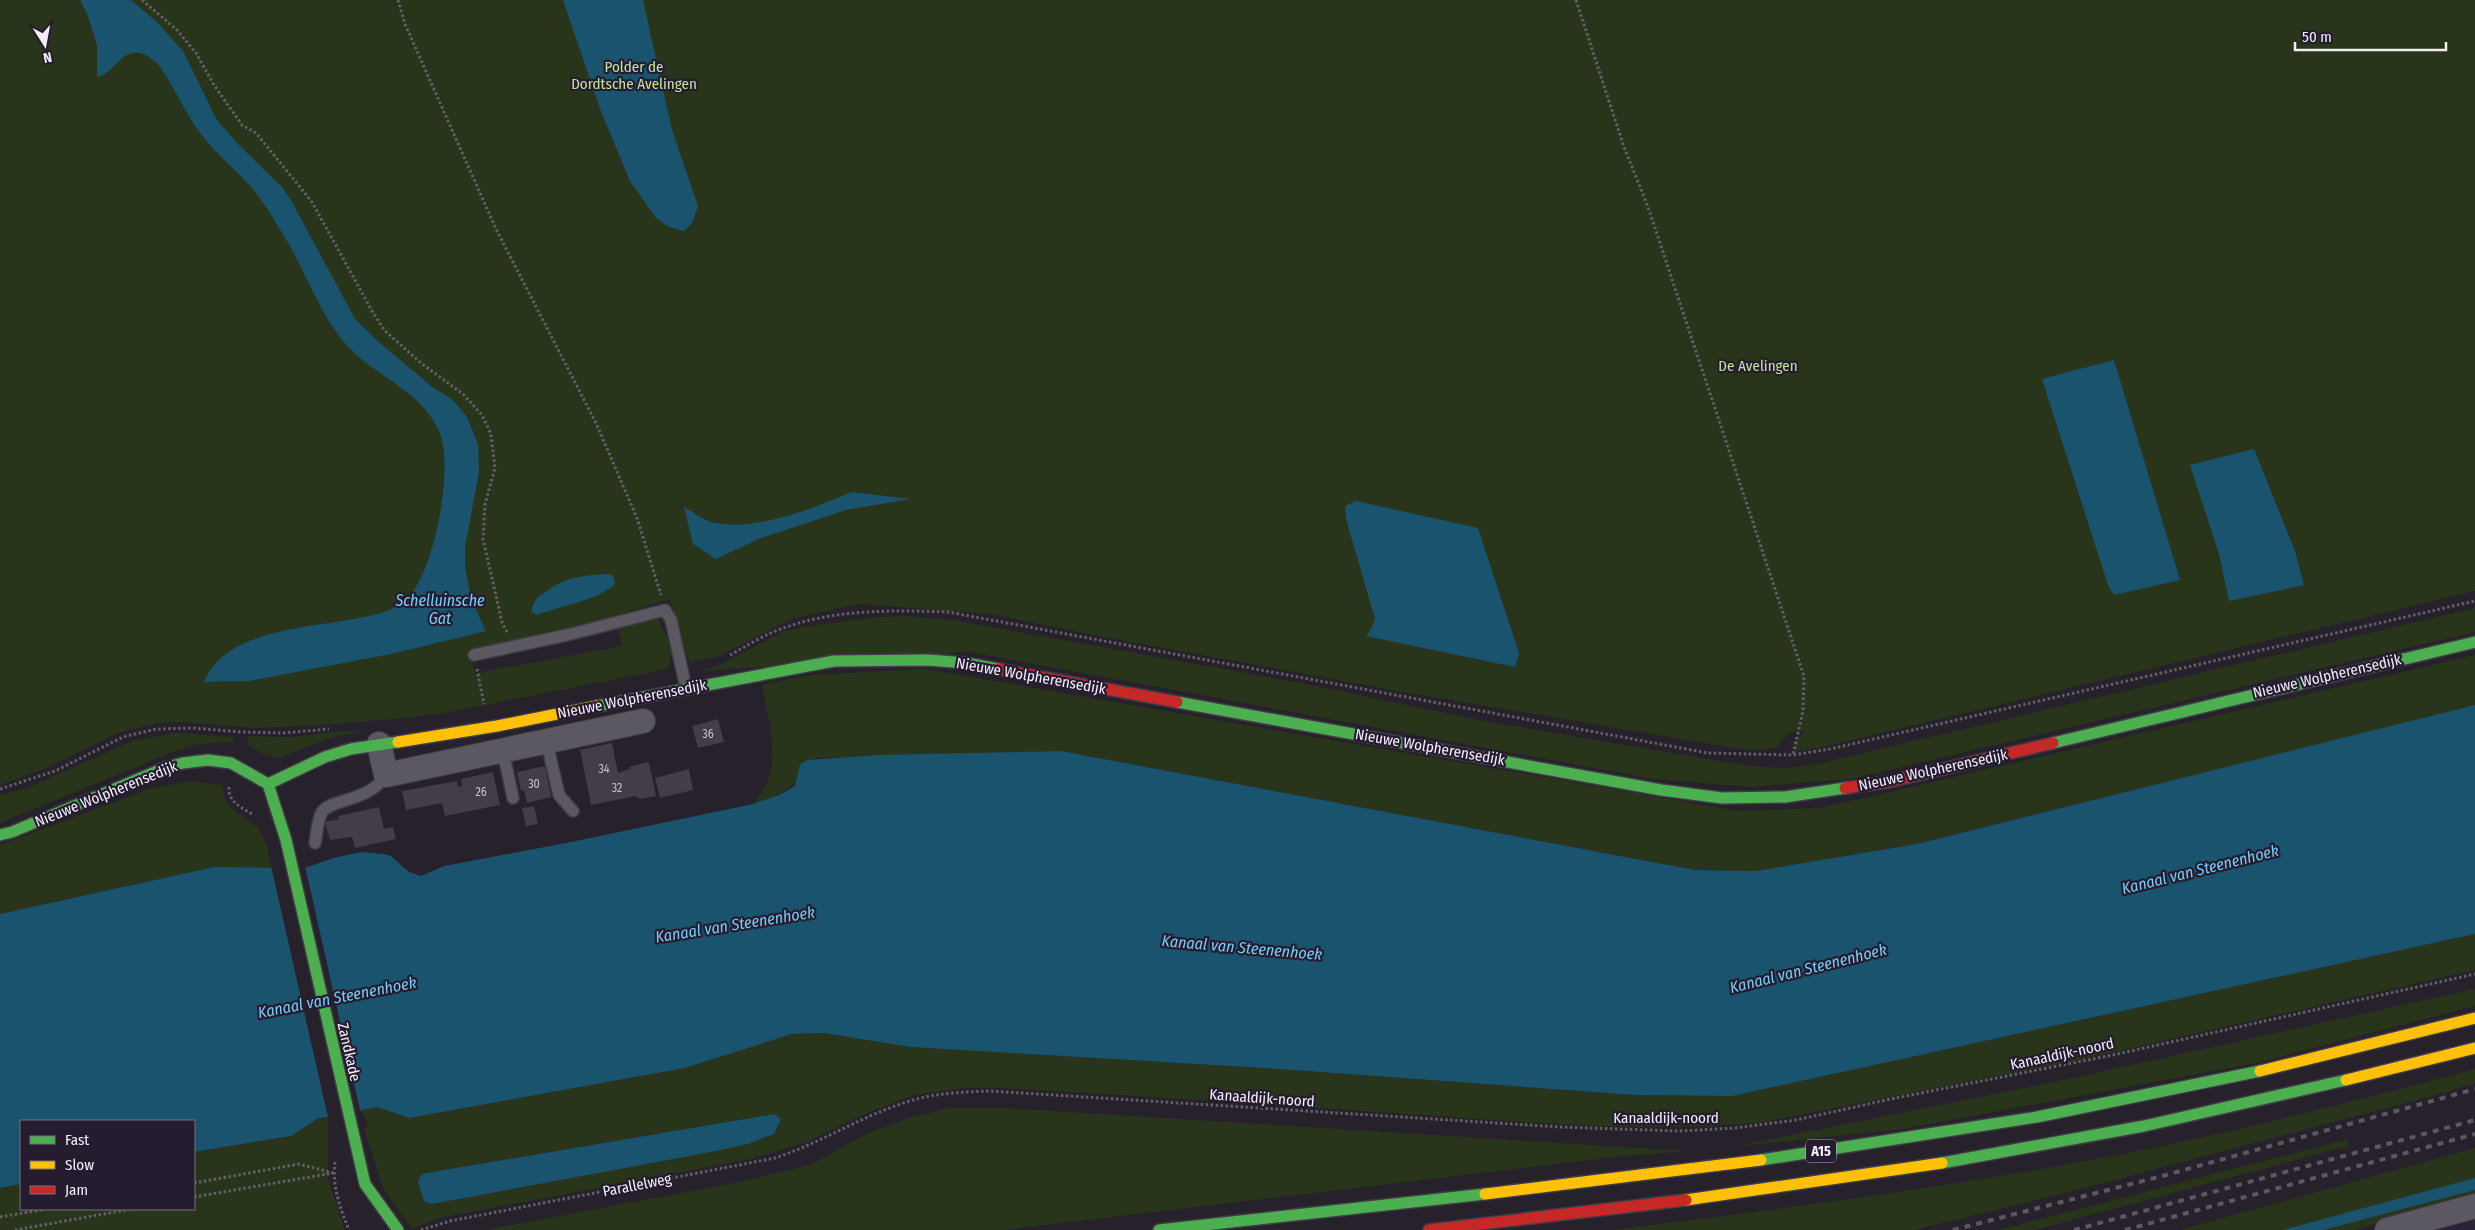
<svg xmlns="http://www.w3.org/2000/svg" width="2475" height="1230" viewBox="0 0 2475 1230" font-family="'Fira Sans Condensed',sans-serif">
  <rect width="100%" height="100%" fill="#26212b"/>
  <polygon fill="#2c2136" points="2475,1219 2475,1230 2435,1230"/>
  <g fill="#29351b" fill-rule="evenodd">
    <path d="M0 0H2475V591L1819 748 1795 751 1792 749 1795 741 1805 730 1789 733 1777 747 1760 750 1740 749 1403 692 1093 635 991 614 857 604 792 619 717 657 691 662 686 655 670 599 575 628 469 651 475 673 622 646 617 627 658 619C667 635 675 651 668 669L445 713 405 718 311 726 254 728 180 722 158 723 120 732 44 769 0 785Z"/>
    <polygon points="2475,608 2475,632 1851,779 1750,787 1653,779 969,652 702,671 724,663 782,632 802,627 877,617 908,616 953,620 1317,686 1479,720 1749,766 1787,768 1817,764"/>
    <path d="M2475 655V705L1917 844 1756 871 1695 870 1061 751 816 758C794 787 788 793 753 804 757 798 763 791 766 785 780 755 767 715 762 685L810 675 926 669 1738 811 1821 808Z"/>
    <polygon points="344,731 361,732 333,737 279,758 263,754 248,745 247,736 291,737"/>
    <polygon points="178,733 233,737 234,739 232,742 199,744 173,752 0,823 0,795 27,788 135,740"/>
    <path d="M191 781 223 785C223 815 248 812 262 834 268 843 269 858 272 868L214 867 0 914V845L152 788Z"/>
    <path d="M2475 934V970L2079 1060 1764 1122C1651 1133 1536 1123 1423 1115 1283 1106 1143 1096 1002 1088H963L914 1095 867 1113 804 1143 751 1159 439 1218 412 1229 383 1188 364 1128 369 1126 360 1110 377 1107 409 1118 685 1068 791 1034 823 1033 911 1047 1279 1069 1635 1095 1732 1096ZM775 1114 779 1128 774 1134 748 1144 432 1204 424 1201 421 1175 426 1173Z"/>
    <polygon points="2475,989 2475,1006 2256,1063 1903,1129 1733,1147 2068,1079"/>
    <path d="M2475 1069V1083L2447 1092 2077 1190 1914 1230H1611C1760 1212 1910 1192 2058 1166 2198 1142 2337 1106 2475 1069Z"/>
    <polygon points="949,1108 1004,1108 1688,1151 1624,1156 1003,1230 485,1230 739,1182 810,1165 866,1134 906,1119"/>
    <polygon points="328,1117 328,1179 345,1230 0,1230 0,1188 21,1184 21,1209 194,1209 194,1152 291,1136 311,1121"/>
    <polygon points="2347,1139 2349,1146 2035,1230 1999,1230"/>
    <polygon points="2475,1148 2475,1197 2354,1230 2180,1230"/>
  </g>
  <g fill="#19536d">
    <path d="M80 0H131L156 21 183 51 217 120 238 144 282 187 292 202 355 319 380 343 431 386 453 400 467 417 478 444 479 472 465 547V566L471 599 486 631 391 654 249 681 204 682C228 622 332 629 384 612 395 609 409 597 415 588 436 558 454 464 439 431 420 388 372 376 344 342 316 308 303 264 279 228 271 214 262 200 252 188 235 169 216 154 201 134 184 112 174 85 157 63 125 34 117 74 97 77V45L88 16Z"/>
    <polygon points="563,0 643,0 672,130 698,206 692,223 684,231 669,227 656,218 630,181 600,109"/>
    <polygon points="2114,360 2180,580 2114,595 2108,585 2042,379"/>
    <polygon points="2254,449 2295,551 2304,585 2229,601 2219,554 2190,465"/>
    <path d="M852 492 910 499 846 510 761 538 716 559 693 544 684 507C693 512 702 519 711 522 754 533 813 508 852 492Z"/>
    <polygon points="1356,501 1478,528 1519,653 1515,667 1366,636 1371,629 1375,619 1346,519 1345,506"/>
    <path d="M606 574 613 575 615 584C599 600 560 606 537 615L531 612C536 596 537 598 550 589 568 576 584 576 606 574Z"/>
    <polygon points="2475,705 2475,934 1732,1096 1635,1095 1279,1069 911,1047 823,1033 792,1034 685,1068 409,1118 377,1107 317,1119 291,1136 194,1152 194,1121 21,1121 21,1184 0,1188 0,914 214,867 305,868 333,858 362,852 384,854 391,856 409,872 421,876 444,866 571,842 753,804 779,795 795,786 800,764 807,760 879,755 1061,751 1695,870 1756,871 1917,844"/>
    <polygon points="775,1114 781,1120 774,1134 748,1144 711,1152 432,1204 424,1201 418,1182 421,1175 426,1173"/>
    <polygon points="2475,1178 2475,1190 2323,1230 2282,1230"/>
  </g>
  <polygon fill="#26212b" points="271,866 305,866 360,1110 328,1117"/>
  <g fill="#433c49">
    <polygon points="718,719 724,742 698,748 692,726"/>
    <polygon points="612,743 618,773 630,769 629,767 649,762 656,796 640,799 636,796 591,805 580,750"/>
    <polygon points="545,766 551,797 527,803 524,790 521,791 517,772"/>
    <polygon points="689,769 693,790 660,798 655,778"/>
    <polygon points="493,772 500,805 445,816 442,803 406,810 402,791 457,781 458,787 462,786 461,779"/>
    <polygon points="534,806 538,824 526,826 522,808"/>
    <polygon points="379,807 384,829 393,827 396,839 355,848 352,837 330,840 325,822 339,819 338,816"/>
  </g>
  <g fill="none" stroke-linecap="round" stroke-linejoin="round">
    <g stroke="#403c45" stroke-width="14">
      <g id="lane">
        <polyline points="474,655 567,635 665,610 671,620 686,688"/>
        <polyline points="546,739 559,795 573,811"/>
        <polyline points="502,747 513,798"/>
        <path d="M315 843C317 833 317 821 322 812 331 798 368 803 386 775"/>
      </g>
    </g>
    <g stroke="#403c45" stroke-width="26">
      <g id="street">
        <polyline points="379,744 386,775 643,721"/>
        <polyline points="2387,1230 2475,1206"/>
      </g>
    </g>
    <g stroke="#403c45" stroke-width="14">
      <g id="fast">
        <polyline points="1177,702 1661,790 1722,798 1785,797 1845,788"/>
        <polyline points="597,706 834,661 928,660 966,663 998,669"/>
        <polyline points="2053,743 2475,642"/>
        <polyline points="268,784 286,840 365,1184 398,1230"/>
        <polyline points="0,835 12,832 167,767 183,763 208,760 231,763 268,784 325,757 351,749 398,742"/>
        <polyline points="1761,1160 2037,1117 2260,1071"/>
        <polyline points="1942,1163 2144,1126 2346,1080"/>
        <polyline points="1159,1230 1485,1194"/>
      </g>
    </g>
    <g stroke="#403c45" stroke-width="14">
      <g id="slow">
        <polyline points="398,742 497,726 597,706"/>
        <polyline points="2260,1071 2475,1018"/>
        <polyline points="2346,1080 2475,1048"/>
        <polyline points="1485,1194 1761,1160"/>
        <polyline points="1686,1200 1942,1163"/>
      </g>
    </g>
    <g stroke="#403c45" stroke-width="14">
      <g id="jam">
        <polyline points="998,669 1177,702"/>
        <polyline points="1845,788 1888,782 2053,743"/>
        <polyline points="1429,1230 1686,1200"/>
      </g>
    </g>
    <g stroke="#625f66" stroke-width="3" stroke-dasharray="2.5 2.5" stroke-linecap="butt">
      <polyline points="142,0 177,30 196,53 214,85 242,125 256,133 312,202 372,311 385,331 421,363 463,394 482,415 491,434 495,468 485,504 483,539 502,622 508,634"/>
      <polyline points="398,0 405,24 496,229 596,423 637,518 661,595"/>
      <polyline points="1576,0 1624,147 1648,207 1804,676 1803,711 1793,755"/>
      <path d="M730 655C747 646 763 635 781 629 833 609 893 610 948 612L1708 753 1793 755 1830 749 2475 601"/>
      <polyline points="477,669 484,704"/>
      <path d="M229 787C228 802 241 807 252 814"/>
      <polyline points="0,789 55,771 123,737 156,729 193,728 241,732 283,733 329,729"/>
      <path d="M335 1162C332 1186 340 1208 349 1230"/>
      <polyline points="194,1183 299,1164 333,1173"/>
      <polyline points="194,1197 333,1173"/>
      <polyline points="0,1217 46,1209"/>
      <polyline points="15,1230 131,1209"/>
      <path d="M421 1230 450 1221 775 1158C821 1143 863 1115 910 1101 935 1093 963 1092 990 1091L1560 1127 1679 1131 1735 1128 1796 1120 1891 1099 2113 1055 2475 974"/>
    </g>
    <use href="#lane" stroke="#5c5861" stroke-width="11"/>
    <use href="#street" stroke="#5c5861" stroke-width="24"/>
    <use href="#fast" stroke="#4caf50" stroke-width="11"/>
    <use href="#slow" stroke="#ffc107" stroke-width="11"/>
    <use href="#jam" stroke="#c62828" stroke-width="11"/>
    <g stroke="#5c5860" stroke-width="4" stroke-dasharray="6 6" stroke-linecap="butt">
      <polyline points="1953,1230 2166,1175 2475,1089"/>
      <polyline points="2074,1230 2475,1120"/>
      <polyline points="2125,1230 2475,1134"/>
    </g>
  </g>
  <g text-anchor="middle" stroke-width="4.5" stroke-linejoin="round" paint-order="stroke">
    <g font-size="12" fill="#c8c2ce">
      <text x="708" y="738">36</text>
      <text x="604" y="773">34</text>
      <text x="534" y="788">30</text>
      <text x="617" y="792">32</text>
      <text x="481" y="796">26</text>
    </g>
    <rect fill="#251d2f" stroke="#b6afbe" stroke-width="1" x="1806" y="1139.5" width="30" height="23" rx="4"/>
    <g font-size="14" font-weight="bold" fill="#f4eefb">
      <text x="1821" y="1156">A15</text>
    </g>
    <g font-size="15" fill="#c0e59b" stroke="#251d2f">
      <text x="634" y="72">Polder de<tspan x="634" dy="17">Dordtsche Avelingen</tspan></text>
      <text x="1758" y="371">De Avelingen</text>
    </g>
    <g font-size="15" fill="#f4eefb" stroke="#251d2f">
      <text transform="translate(1031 676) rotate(10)" y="5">Nieuwe Wolpherensedijk</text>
      <text transform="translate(2327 676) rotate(-13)" y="5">Nieuwe Wolpherensedijk</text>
      <text transform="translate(632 699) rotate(-11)" y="5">Nieuwe Wolpherensedijk</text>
      <text transform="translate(1430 747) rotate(10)" y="5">Nieuwe Wolpherensedijk</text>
      <text transform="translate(1933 770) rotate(-12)" y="5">Nieuwe Wolpherensedijk</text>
      <text transform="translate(106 794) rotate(-22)" y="5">Nieuwe Wolpherensedijk</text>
      <text transform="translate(349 1052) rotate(77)" y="5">Zandkade</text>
      <text transform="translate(2062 1054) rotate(-12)" y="5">Kanaaldijk-noord</text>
      <text transform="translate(1262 1098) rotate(4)" y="5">Kanaaldijk-noord</text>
      <text x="1666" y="1123">Kanaaldijk-noord</text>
      <text transform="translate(637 1185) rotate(-11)" y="5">Parallelweg</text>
    </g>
    <g font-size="16" font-style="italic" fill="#74cefa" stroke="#251d2f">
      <text x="440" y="606">Schelluinsche<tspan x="440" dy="18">Gat</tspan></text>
      <text transform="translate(2200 869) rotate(-14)" y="6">Kanaal van Steenenhoek</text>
      <text transform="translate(735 924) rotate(-9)" y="6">Kanaal van Steenenhoek</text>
      <text transform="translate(1242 947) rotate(5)" y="6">Kanaal van Steenenhoek</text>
      <text transform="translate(1808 968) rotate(-14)" y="6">Kanaal van Steenenhoek</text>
      <text transform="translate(337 997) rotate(-11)" y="6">Kanaal van Steenenhoek</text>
    </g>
  </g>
  <rect x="20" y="1120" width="175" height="90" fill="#251d2f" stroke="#787181"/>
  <rect x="30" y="1136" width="25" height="8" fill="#4caf50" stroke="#787181"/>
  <text x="65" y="1145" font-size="15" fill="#f4eefb">Fast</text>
  <rect x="30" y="1161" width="25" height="8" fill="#ffc107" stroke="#787181"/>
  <text x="65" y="1170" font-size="15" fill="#f4eefb">Slow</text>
  <rect x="30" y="1186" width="25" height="8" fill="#c62828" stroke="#787181"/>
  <text x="65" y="1195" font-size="15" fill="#f4eefb">Jam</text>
  <g transform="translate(45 45) rotate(169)" stroke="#251d2f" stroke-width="4" paint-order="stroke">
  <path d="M0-4L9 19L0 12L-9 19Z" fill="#f4eefb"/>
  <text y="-8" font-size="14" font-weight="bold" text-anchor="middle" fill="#f4eefb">N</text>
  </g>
  <path d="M2295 42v8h151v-8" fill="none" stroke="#f4eefb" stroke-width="2.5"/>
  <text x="2302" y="42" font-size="15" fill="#f4eefb" stroke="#251d2f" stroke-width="4" paint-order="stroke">50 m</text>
</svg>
